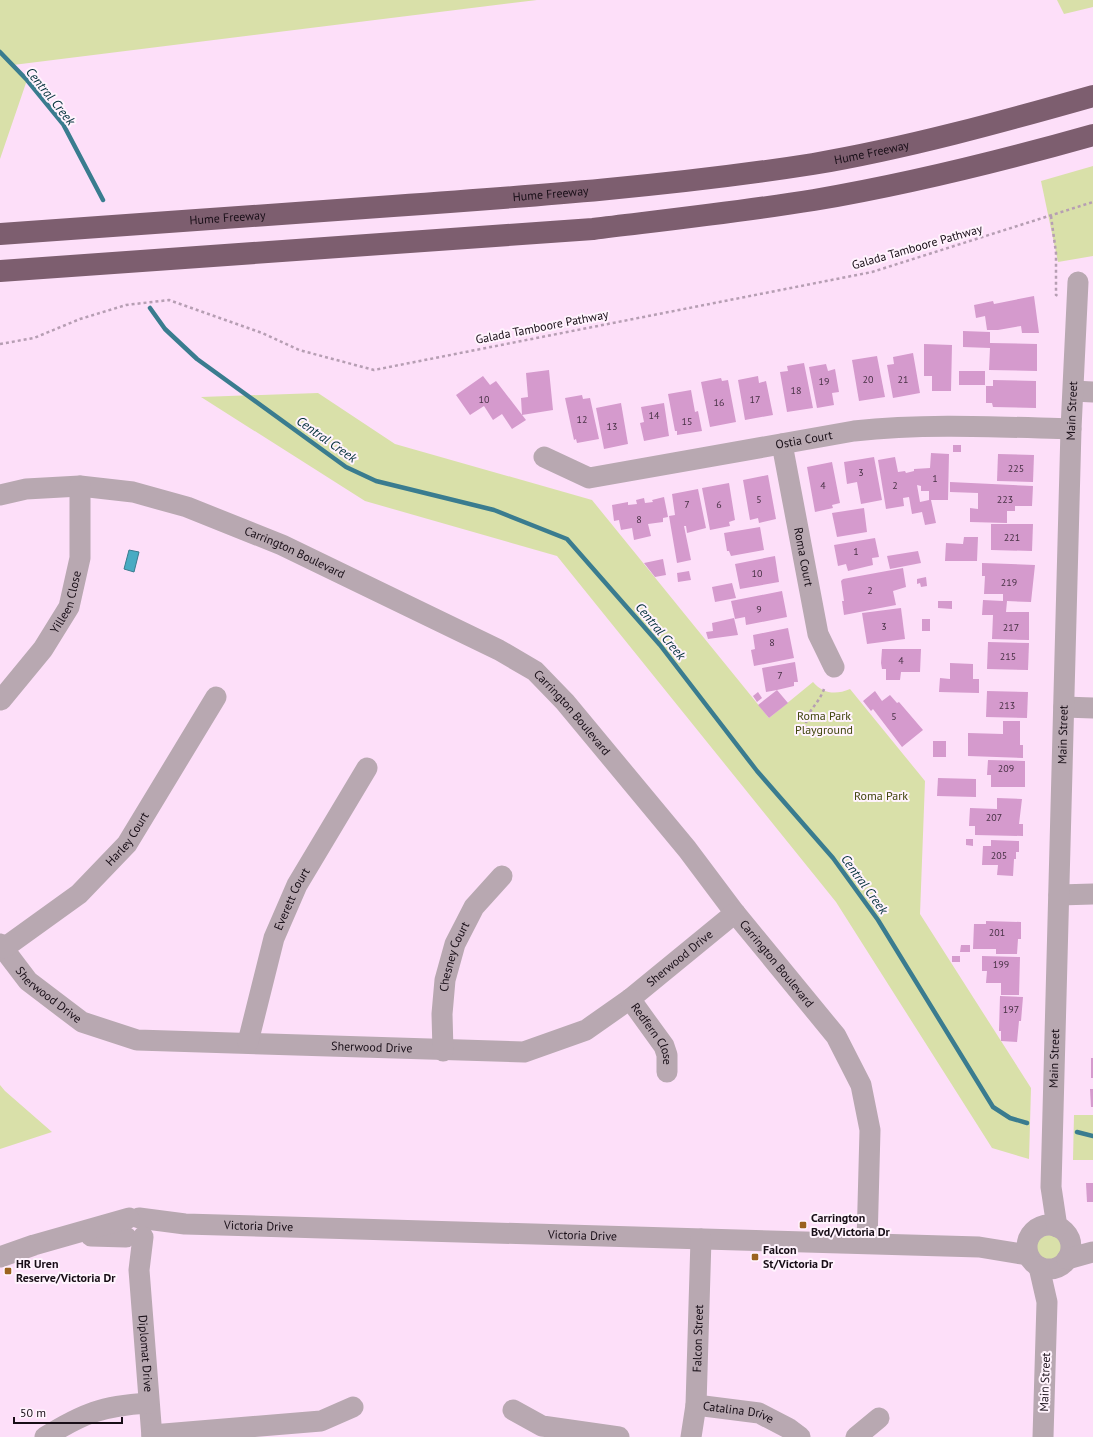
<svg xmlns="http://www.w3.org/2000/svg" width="1093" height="1437" viewBox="0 0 1093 1437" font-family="'PT Sans',sans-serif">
  <rect width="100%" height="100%" fill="#fddff9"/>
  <g fill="#d9e0a9">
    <polygon points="0,0 537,0 13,65 27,80 0,159"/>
    <polygon points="1057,0 1093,0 1093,7 1064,14"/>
    <polygon points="1093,166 1093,256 1058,262 1041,181"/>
    <path d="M318 393 395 444 592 500 769 718 813 682C823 694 836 695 850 689L925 781 920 914 1031 1088 1029 1159 992 1148 836 902 557 556 365 501 201 397Z"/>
    <polygon points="0,1085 5,1091 52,1132 0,1149"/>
    <polygon points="1074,1115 1093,1115 1093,1160 1073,1160"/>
    <circle cx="1049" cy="1248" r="13"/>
  </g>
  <polygon fill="#49abc3" stroke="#3a7c8f" points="129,550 139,552 134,572 124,569"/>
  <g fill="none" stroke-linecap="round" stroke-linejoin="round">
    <g stroke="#3a7c8f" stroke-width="4.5">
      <polyline points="0,52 27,80 63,124 103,200"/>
      <polyline points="150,308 165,329 197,359 346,467 376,481 494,510 567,539 660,645 757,771 833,858 878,920 993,1107 1010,1118 1027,1123"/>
      <polyline points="1077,1132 1093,1136"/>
    </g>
  </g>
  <g fill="#d59acd" fill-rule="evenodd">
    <polygon points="1034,296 1039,333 1022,333 1021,326 998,330 987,330 985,316 976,318 974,305 993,301 994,304"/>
    <polygon points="963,331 990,332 990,343 1037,344 1037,371 989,370 990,348 963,347"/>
    <polygon points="924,344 952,345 951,391 932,391 932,376 924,376"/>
    <polygon points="913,353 920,393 893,398 887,365 894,364 893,357"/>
    <polygon points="877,356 885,397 859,401 852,360"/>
    <polygon points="804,363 813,408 787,412 780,372 788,371 787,366"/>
    <polygon points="826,364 828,371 835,369 839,392 832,393 834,405 817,408 809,367"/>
    <polygon points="549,370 553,410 522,415 521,398 528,397 526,373"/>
    <rect x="959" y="371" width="26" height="14"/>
    <polygon points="483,376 490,385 496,381 526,420 512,429 502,414 493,420 484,406 470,415 456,395"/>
    <polygon points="758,376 759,383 766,381 773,415 745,420 738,380"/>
    <polygon points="721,378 722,381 728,380 736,422 710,427 701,382"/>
    <polygon points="993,380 1036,381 1036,408 993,407 992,403 986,403 986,386 993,386"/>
    <polygon points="691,390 695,412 698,411 702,431 677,435 677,431 675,431 668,394"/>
    <polygon points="582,395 583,399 590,398 599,439 577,443 576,439 574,440 565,398"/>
    <polygon points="621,403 628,444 604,449 596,408"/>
    <polygon points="664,403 669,436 644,441 640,423 644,422 641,407"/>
    <rect x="953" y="445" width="8" height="7"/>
    <path d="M931 453 949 454 948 500H931L936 523 925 525 922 512 912 514 909 497 903 498 904 506 886 509 878 460 895 457 898 472 905 471 906 473 914 471V469L930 468ZM917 485 921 486V491H929V500L920 502Z"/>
    <polygon points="998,454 1034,455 1033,482 997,481"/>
    <polygon points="874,457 882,500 861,504 857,482 847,484 844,462"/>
    <polygon points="832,462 840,503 832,505 833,508 815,512 807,467"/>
    <polygon points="768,475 776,519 759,523 758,518 750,520 743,480"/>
    <polygon points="950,482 1033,486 1032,506 1015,506 1015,511 1007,511 1007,523 970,522 970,508 978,509 978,493 950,492"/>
    <polygon points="729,483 735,520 729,522 730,526 710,530 702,488"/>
    <polygon points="698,489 706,528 687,533 686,526 684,526 691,560 677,563 669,516 675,515 672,494"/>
    <polygon points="664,497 668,517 663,518 663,522 648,524 651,536 634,540 632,528 621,530 619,520 614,521 612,505 628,502 628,505 637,504 636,500 644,498 645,503 653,502 652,500"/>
    <polygon points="864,508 867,532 837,537 832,513"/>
    <polygon points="991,524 1033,524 1032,551 991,550"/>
    <polygon points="760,527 764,550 731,556 729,551 727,551 724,533"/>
    <polygon points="964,537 978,537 977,561 945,561 946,543 963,544"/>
    <polygon points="875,538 879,557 872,558 873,565 848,571 846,564 838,566 834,545"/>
    <polygon points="918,551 921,563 890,569 887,556"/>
    <polygon points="775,556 779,582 740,589 735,564"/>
    <polygon points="663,559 666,575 655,577 644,563"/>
    <polygon points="982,563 1035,565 1031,602 1007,601 1006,612 1029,612 1029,640 992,639 993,615 982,615 983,600 1003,601 1003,594 984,594 985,576 982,576"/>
    <polygon points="903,568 906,587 893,591 896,605 844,615 842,601 844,601 841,581 843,579"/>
    <polygon points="689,571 691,580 678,582 677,573"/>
    <polygon points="926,577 927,586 921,587 920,583 917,584 917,579"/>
    <polygon points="732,583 736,598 715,602 712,587"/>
    <polygon points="782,591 787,617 746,625 745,617 735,619 731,601"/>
    <polygon points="938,601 952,601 952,609 938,608"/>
    <polygon points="901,608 905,639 867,644 862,613"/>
    <polygon points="734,618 738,635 708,639 706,632 713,631 712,623"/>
    <rect x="922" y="619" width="8" height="12"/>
    <polygon points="788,628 794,658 754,666 751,650 755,649 753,635"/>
    <polygon points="988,642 1029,643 1028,670 987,669"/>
    <polygon points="882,649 921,649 920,672 901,672 900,680 886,680 886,669 882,669 881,663"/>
    <polygon points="795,662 798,682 794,682 794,686 777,690 788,703 769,718 758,705 777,690 766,692 762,668"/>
    <polygon points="950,663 973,664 973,679 979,679 979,693 939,692 940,678 950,679"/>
    <polygon points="875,691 882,701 890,695 897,703 899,702 923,730 902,747 873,709 871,711 863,701"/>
    <polygon points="987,691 1028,692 1027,718 986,717"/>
    <polygon points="758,692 762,698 757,702 753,696"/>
    <polygon points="1003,721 1020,721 1020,745 1023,745 1023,758 968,756 968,733 1003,734"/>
    <rect x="933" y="741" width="13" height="16"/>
    <polygon points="988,760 1025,761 1025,787 991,787 991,775 987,775"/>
    <polygon points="938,778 976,779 976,797 937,796"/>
    <polygon points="997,798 1022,799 1019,824 1023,824 1023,836 975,835 975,826 969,826 970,808 997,809"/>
    <polygon points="966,839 973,839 973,846 966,845"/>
    <polygon points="991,840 1019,841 1019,852 1016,852 1016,859 1014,859 1013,876 997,875 998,865 982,865 983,846 991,846"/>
    <polygon points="986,921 1021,922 1021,939 1018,939 1017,954 996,954 996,949 973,949 974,924 986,924"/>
    <polygon points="961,945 970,945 970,952 960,952"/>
    <rect x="952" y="956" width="8" height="6"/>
    <polygon points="982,956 1020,957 1019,995 1001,995 1001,983 986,983 987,971 982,971"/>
    <polygon points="1000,996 1023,997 1021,1021 1019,1021 1017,1042 1001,1041 1001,1031 999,1031"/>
    <rect x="1091" y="1058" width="2" height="20"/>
    <polygon points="1090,1089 1093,1089 1093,1107 1091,1107"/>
    <polygon points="1086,1183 1093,1183 1093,1202 1087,1202"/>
  </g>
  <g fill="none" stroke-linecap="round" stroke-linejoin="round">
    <g stroke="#b69eb3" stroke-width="2.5" stroke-dasharray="3 3" stroke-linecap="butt">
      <polyline points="1051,216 1056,253 1056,295 1060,297"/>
      <polyline points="0,344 34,338 80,319 126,305 169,300 262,333 299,350 374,370 872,272 1093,202"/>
      <path d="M808 735C800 714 818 707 824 689"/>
    </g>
    <g stroke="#b8a8b1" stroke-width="21">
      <polyline points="1074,391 1093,392"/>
      <path id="s1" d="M782 444 818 634 834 667"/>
      <path id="s2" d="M544 457 589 478 854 431C927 423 999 427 1071 429"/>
      <path id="s3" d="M0 495 26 489 80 486 133 492 187 507 282 545 499 650 535 671 565 702 687 849 735 913 836 1036 861 1085 870 1130 867 1243"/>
      <path id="s4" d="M1 700 43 649 69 607 80 558V486"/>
      <polyline points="1064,707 1093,708"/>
      <polyline points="1059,895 1093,894"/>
      <path id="s5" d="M0 944 28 981 82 1022 137 1040 524 1052 586 1030 630 999 735 913"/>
      <path id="s6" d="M4 948 79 894 127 844 216 697"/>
      <path id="s7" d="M630 999 664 1046 667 1055V1072"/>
      <path id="s8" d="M248 1042 274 938 297 885 367 768"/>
      <path id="s9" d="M443 1051 442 1014 445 980 455 944 474 907 502 876"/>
      <path id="s10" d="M139 1218 185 1224 979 1247 1028 1255"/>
      <circle cx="1049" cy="1247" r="22"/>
      <path id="s11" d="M1057 1227 1051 1187 1071 429 1078 282"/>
      <polyline points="91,1236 126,1237"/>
      <path id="s12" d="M143 1237 139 1270 152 1437"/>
      <polyline points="0,1257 34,1245 129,1218"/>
      <polyline points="1067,1259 1093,1252"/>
      <polyline points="1039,1267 1047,1302 1043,1437"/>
      <path id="s13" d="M696 1405 759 1413 788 1428 800 1437"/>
      <polyline points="513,1410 542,1426 619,1437"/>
      <polyline points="152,1435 321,1421 353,1407"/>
      <path d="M45 1437C84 1413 102 1406 148 1403"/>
      <path id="s14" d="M691 1437 696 1405 701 1239"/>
      <polyline points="856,1437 879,1418"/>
    </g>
    <g stroke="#7d5e6f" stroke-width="22">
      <path id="s15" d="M0 234C131 225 262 215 393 206 534 196 673 186 813 164 907 148 1001 122 1093 96"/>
      <path d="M0 271 593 229C666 220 740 212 814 200 908 184 1001 161 1093 135"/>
    </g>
  </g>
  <g fill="#9b631f" stroke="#fff3fd" stroke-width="1.5">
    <rect x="799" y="1221" width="8" height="8" rx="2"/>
    <rect x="751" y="1253" width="8" height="8" rx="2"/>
    <rect x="4" y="1267" width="8" height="8" rx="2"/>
  </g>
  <g text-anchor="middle" stroke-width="4" stroke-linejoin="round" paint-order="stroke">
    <g font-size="10" fill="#473144">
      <text x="868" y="383">20</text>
      <text x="903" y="383">21</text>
      <text x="824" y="385">19</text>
      <text x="796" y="394">18</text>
      <text x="484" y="403">10</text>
      <text x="755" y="403">17</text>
      <text x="719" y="406">16</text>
      <text x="654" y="419">14</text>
      <text x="582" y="423">12</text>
      <text x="687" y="425">15</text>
      <text x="612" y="430">13</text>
      <text x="1016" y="472">225</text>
      <text x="861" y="476">3</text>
      <text x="935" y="482">1</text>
      <text x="823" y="489">4</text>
      <text x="895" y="489">2</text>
      <text x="759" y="503">5</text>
      <text x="1005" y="503">223</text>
      <text x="687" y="508">7</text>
      <text x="719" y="508">6</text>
      <text x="639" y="523">8</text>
      <text x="1012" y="541">221</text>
      <text x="856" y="555">1</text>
      <text x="757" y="577">10</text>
      <text x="1009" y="586">219</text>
      <text x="870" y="594">2</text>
      <text x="759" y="613">9</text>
      <text x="884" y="630">3</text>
      <text x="1011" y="631">217</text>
      <text x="772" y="646">8</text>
      <text x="1008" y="660">215</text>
      <text x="901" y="664">4</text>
      <text x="780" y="679">7</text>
      <text x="1007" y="709">213</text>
      <text x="894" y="720">5</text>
      <text x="1006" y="772">209</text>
      <text x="994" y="821">207</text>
      <text x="999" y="859">205</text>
      <text x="997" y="936">201</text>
      <text x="1001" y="968">199</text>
      <text x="1011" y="1013">197</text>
    </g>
    <g font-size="12" fill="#180e17" stroke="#fff3fd">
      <text dy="4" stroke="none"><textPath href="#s15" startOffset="876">Hume Freeway</textPath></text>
      <text dy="4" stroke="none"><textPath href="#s15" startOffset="552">Hume Freeway</textPath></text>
      <text dy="4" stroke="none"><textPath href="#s15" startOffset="228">Hume Freeway</textPath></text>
      <text transform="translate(917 247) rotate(-16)" y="4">Galada Tamboore Pathway</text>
      <text transform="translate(542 327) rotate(-11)" y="4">Galada Tamboore Pathway</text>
      <text dy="4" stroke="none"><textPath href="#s11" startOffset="817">Main Street</textPath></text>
      <text dy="4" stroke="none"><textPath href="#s2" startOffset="268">Ostia Court</textPath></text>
      <text dy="4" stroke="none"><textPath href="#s3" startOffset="307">Carrington Boulevard</textPath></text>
      <text dy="4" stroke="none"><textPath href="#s1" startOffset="115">Roma Court</textPath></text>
      <text dy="4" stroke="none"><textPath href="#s4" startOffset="119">Yilleen Close</textPath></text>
      <text dy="4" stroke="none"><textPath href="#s3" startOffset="631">Carrington Boulevard</textPath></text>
      <text dy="4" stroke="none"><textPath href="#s11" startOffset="493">Main Street</textPath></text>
      <text dy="4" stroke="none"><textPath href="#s6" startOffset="166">Harley Court</textPath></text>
      <text dy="4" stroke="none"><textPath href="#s8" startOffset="150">Everett Court</textPath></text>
      <text dy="4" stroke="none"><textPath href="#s9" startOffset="96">Chesney Court</textPath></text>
      <text dy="4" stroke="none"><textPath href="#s5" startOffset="743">Sherwood Drive</textPath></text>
      <text dy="4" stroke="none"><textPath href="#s3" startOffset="955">Carrington Boulevard</textPath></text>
      <text dy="4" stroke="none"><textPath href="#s5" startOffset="71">Sherwood Drive</textPath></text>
      <text dy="4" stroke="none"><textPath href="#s7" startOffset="42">Redfern Close</textPath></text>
      <text dy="4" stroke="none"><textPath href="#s5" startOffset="407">Sherwood Drive</textPath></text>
      <text dy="4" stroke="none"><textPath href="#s11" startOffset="169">Main Street</textPath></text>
      <text dy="4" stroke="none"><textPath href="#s10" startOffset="120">Victoria Drive</textPath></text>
      <text dy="4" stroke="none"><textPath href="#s10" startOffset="444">Victoria Drive</textPath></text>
      <text dy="4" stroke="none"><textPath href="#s14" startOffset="99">Falcon Street</textPath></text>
      <text dy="4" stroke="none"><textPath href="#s12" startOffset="117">Diplomat Drive</textPath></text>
      <text transform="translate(1045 1382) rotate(-88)" y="4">Main Street</text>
      <text dy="4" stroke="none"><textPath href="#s13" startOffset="43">Catalina Drive</textPath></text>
    </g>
    <g font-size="12" fill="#41460d" stroke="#fff3fd">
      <text x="824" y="720">Roma Park<tspan x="824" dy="14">Playground</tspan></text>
      <text x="881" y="800">Roma Park</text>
    </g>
    <g font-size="12" font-weight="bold" fill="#180e17" stroke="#fff3fd" text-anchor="start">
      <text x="811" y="1222">Carrington<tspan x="811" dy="14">Bvd/Victoria Dr</tspan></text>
      <text x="763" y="1254">Falcon<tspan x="763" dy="14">St/Victoria Dr</tspan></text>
      <text x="16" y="1268">HR Uren<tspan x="16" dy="14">Reserve/Victoria Dr</tspan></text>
    </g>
    <g font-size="13" font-style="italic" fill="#002f39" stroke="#fff3fd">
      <text transform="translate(51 96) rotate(51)" y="5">Central Creek</text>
      <text transform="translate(327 439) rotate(35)" y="5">Central Creek</text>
      <text transform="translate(661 631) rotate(50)" y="5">Central Creek</text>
      <text transform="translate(865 884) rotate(54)" y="5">Central Creek</text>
    </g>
  </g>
  <path d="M14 1417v6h108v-6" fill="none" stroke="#180e17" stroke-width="2"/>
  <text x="20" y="1417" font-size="12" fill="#180e17" stroke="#fff3fd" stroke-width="3" paint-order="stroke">50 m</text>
</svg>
